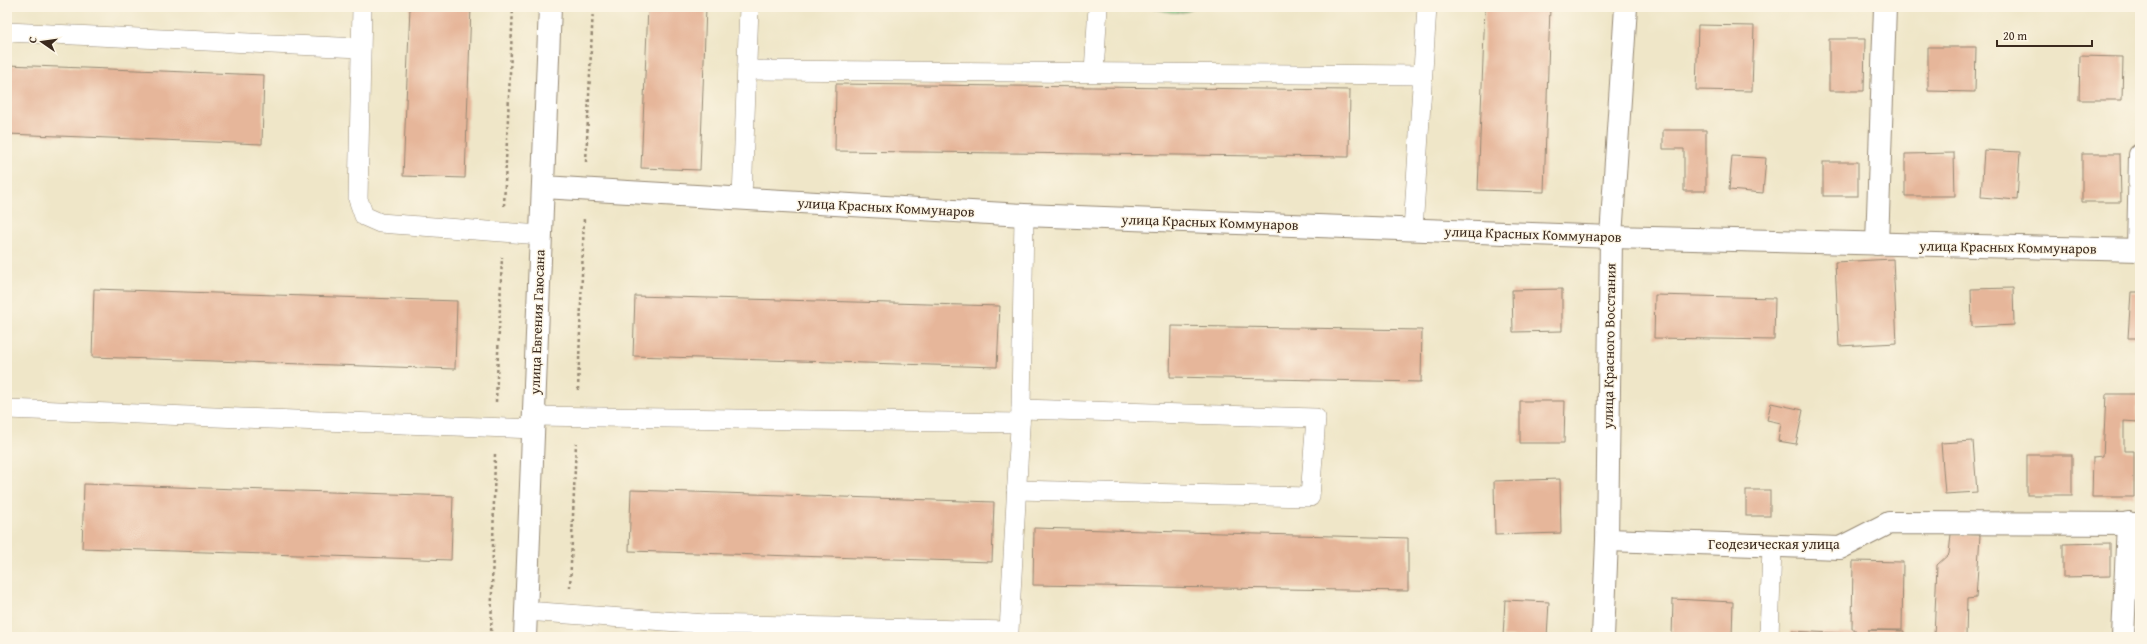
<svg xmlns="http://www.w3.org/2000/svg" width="2147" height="644" viewBox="0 0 2147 644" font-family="'Gentium Book Plus',serif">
  <rect width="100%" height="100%" fill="#fcf5e5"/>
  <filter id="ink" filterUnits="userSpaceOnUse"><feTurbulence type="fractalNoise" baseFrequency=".025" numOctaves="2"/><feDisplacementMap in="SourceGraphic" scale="8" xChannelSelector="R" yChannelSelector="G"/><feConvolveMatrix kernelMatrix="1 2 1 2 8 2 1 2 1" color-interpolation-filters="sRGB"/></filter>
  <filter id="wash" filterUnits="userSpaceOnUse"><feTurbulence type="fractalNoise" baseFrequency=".012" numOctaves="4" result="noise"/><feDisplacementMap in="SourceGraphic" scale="16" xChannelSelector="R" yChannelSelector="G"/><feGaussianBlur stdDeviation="0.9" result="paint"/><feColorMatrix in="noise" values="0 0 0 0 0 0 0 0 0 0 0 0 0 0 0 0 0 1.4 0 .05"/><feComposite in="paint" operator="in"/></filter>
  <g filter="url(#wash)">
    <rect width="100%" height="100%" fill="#efe6c8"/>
    <path fill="#8fd792" stroke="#658058" d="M1148 7H1196C1181 17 1165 11 1148 7Z"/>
    <g id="blocks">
      <g fill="#e6b69a">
        <polygon points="410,7 471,7 465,178 403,176"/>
        <polygon points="648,7 706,7 700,170 641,168"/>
        <polygon points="1485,7 1550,7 1544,192 1478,190"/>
        <polygon points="1698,25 1754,26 1752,91 1696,90"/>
        <polygon points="1829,39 1865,39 1864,91 1829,91"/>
        <polygon points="1928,47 1976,47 1975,92 1928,91"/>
        <polygon points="2080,56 2123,57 2122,100 2079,100"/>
        <polygon points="7,65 264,75 262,144 7,134"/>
        <polygon points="836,84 1350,90 1349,157 835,151"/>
        <polygon points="1663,130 1706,130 1706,191 1684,191 1684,149 1663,149"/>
        <polygon points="1984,150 2020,152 2017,200 1981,197"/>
        <polygon points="1954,153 1955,196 1905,196 1905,154"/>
        <polygon points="2082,154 2120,154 2121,202 2082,202"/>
        <polygon points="1732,156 1766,158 1763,193 1729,190"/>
        <rect x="1823" y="162" width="35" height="34"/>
        <polygon points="1893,259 1897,343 1839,346 1835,262"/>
        <polygon points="2013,288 2014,325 1972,327 1971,289"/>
        <polygon points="94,289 457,301 455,369 92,357"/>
        <polygon points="1562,289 1562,331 1513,332 1512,290"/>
        <polygon points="2131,292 2140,292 2140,338 2128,338"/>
        <polygon points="1655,295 1775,298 1774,340 1654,338"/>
        <polygon points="635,296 1000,306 997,367 633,356"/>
        <polygon points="1171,326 1422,330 1421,382 1170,377"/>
        <polygon points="2106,394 2136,394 2138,422 2124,421 2124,451 2134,451 2134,497 2092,497 2093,457 2103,456"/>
        <polygon points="1520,401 1565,401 1564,443 1520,443"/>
        <polygon points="1771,403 1803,410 1796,444 1778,441 1781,423 1767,420"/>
        <polygon points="1973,441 1977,492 1945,494 1941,443"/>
        <rect x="2027" y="455" width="45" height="40"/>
        <polygon points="1560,479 1561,533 1495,535 1494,481"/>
        <polygon points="84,484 453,496 451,560 82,548"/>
        <polygon points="631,490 994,502 992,562 629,551"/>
        <rect x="1746" y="490" width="24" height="26"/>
        <polygon points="1034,528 1408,538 1408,591 1033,585"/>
        <polygon points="1951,534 1980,535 1976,598 1967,599 1966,637 1934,637 1937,565 1949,554"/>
        <polygon points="2110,543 2110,576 2063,577 2063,544"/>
        <polygon points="1853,561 1903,562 1902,630 1868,630 1904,631 1903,637 1791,637 1791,631 1855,634 1855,629 1852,629"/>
        <polygon points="1673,599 1733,602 1732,637 1672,637"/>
        <polygon points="1505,600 1549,602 1547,637 1503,637"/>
      </g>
    </g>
  </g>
  <g filter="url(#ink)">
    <use href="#blocks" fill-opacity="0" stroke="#958873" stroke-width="1"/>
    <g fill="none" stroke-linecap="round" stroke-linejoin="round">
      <g stroke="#958873" stroke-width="20">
        <g id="lane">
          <polyline points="362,7 358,199 364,216 380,223 541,235"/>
          <polyline points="7,32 361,48"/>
          <polyline points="747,70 1422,75"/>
          <polyline points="1094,72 1098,7"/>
          <polyline points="742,199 749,7"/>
          <polyline points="1413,230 1427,7"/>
          <polyline points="7,409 533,429"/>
          <polyline points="534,416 1020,423"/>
          <polyline points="1016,490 1310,497 1316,418 1021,409"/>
          <polyline points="526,611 706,624 713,637"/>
          <polyline points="706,624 1009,631 1021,409 1024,215"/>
          <polyline points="1769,637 1772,546"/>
        </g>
      </g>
      <g stroke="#958873" stroke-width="24">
        <g id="street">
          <polyline points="543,187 1024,215 1611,237 2140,250"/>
          <polyline points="1877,244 1885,7"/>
          <polyline points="2138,250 2140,155"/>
          <polyline points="1607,540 1840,548 1889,523 2140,524"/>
          <polyline points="525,637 550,7"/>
          <polyline points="1603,637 1607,540 1611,237 1626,7"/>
          <polyline points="2123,637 2128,523"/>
        </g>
      </g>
      <g stroke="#958873" stroke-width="2.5" stroke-dasharray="3 3" stroke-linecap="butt">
        <polyline points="586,162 593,7"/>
        <polyline points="504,206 513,7"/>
        <polyline points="578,390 584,217"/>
        <polyline points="496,402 502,257"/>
        <polyline points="570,588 576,443"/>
        <polyline points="1034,635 1043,637"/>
        <polyline points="491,637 495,453"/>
      </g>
      <use href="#lane" stroke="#fff" stroke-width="19"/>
      <use href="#street" stroke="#fff" stroke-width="22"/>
    </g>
  </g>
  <g text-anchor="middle" stroke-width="3" stroke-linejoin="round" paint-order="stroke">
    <g font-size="14" fill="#3b2a1e" stroke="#fcf5e5">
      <text transform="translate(886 207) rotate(3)" y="5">улица Красных Коммунаров</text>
      <text transform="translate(1210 222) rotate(2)" y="5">улица Красных Коммунаров</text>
      <text transform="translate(1533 234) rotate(2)" y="5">улица Красных Коммунаров</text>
      <text transform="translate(2008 247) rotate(1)" y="5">улица Красных Коммунаров</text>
      <text transform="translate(537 322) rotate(-88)" y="5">улица Евгения Гаюсана</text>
      <text transform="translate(1609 346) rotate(-89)" y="5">улица Красного Восстания</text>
      <text x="1774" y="549">Геодезическая улица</text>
    </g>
  </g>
  <rect width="2147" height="644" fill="none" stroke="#fcf5e5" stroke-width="24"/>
  <g transform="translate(42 42) rotate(283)" stroke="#fcf5e5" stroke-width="3" paint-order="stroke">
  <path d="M0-3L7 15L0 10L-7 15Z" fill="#3b2a1e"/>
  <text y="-6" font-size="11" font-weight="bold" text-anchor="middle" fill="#3b2a1e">С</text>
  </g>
  <path d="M1997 40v6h95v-6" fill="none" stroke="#3b2a1e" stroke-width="2"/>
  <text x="2003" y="40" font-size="12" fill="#3b2a1e" stroke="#fcf5e5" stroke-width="3" paint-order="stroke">20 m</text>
</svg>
